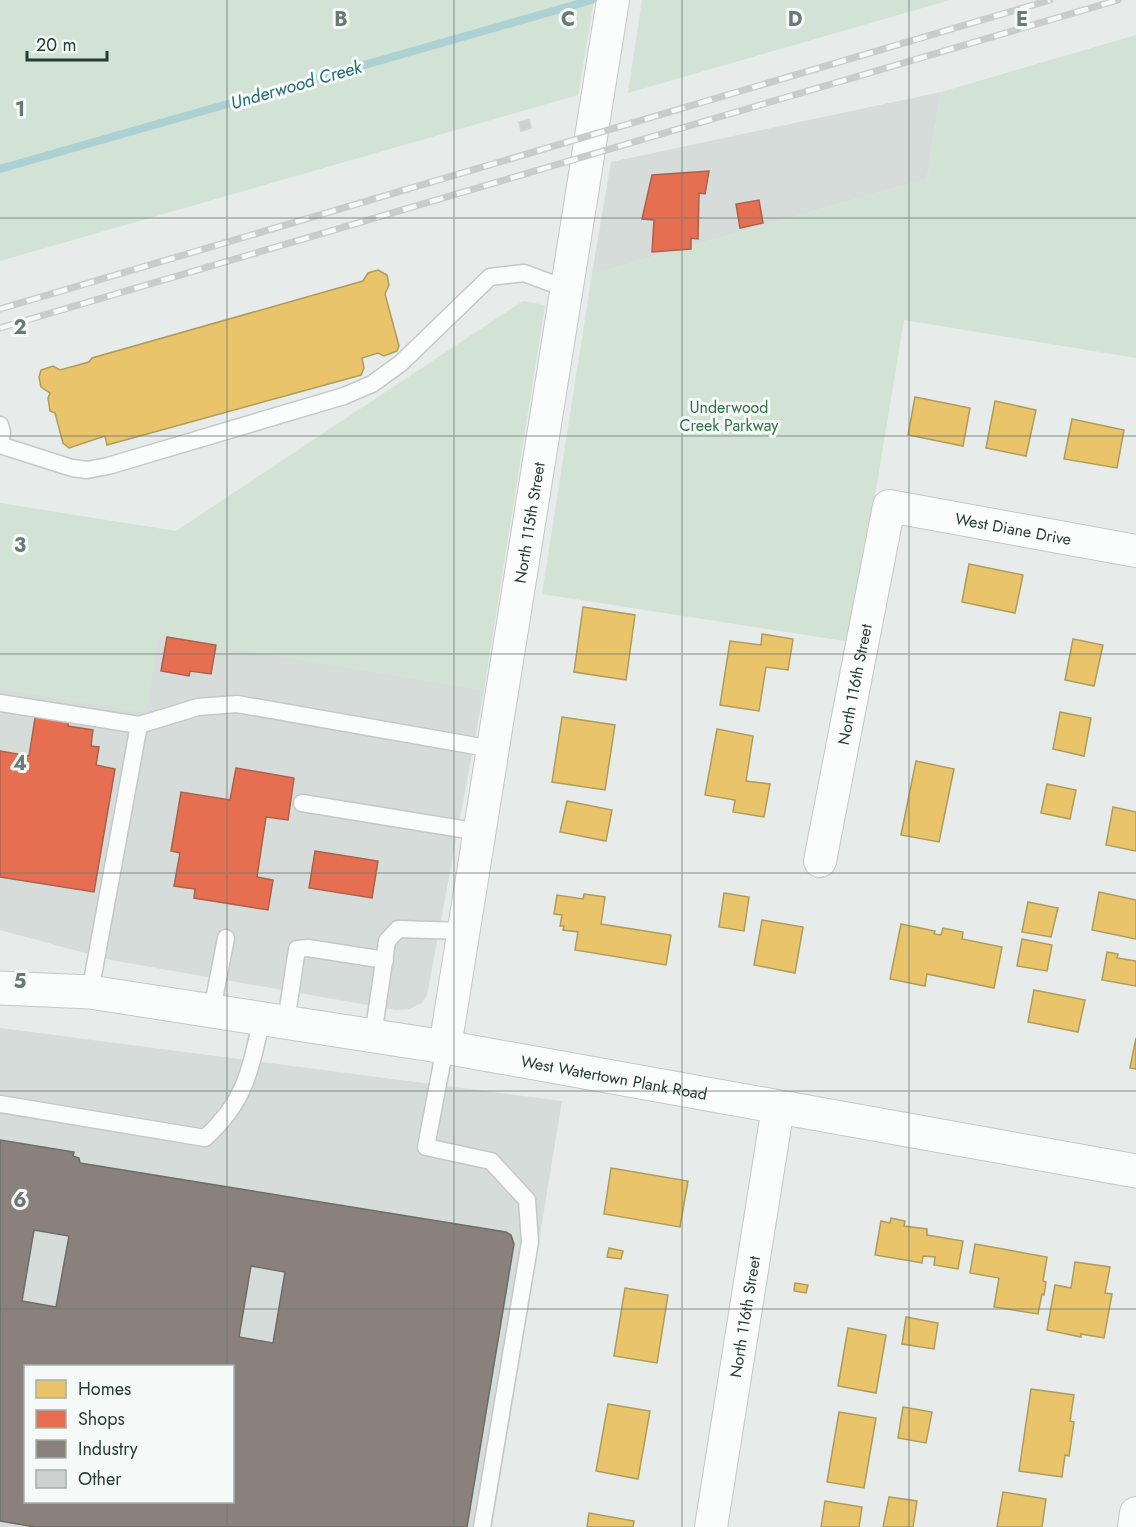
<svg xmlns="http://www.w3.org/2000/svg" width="1136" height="1527" viewBox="0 0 1136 1527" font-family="Jost,sans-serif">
  <rect width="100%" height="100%" fill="#e7ebe9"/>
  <g fill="#d5dcd9" fill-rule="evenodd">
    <polygon points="941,92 927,179 592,274 611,162"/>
    <polygon points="158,636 484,690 427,995 422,1003 409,1009 396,1010 111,960 0,930 0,688 146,712"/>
    <path d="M0 1028 562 1101 492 1527H0ZM26 1366H232V1502H26Z"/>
  </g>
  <g fill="#d2e3d6">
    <polygon points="0,0 594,0 578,95 0,261"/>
    <polygon points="642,0 950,0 628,93"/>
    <polygon points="1136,35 1136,358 904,320 851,642 542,594 592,274 927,179 941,92"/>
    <polygon points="523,301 545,305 484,690 159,637 146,713 0,688 0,503 176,531"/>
  </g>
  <g fill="#e9c46a" stroke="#ae9c5a" stroke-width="1.5">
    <polygon points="378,270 387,275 389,285 385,294 399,346 397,351 384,356 378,353 362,358 364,368 361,375 107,445 105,436 69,448 63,443 55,413 50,411 48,398 50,393 41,387 39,377 41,370 53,366 60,370 89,362 92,358 363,281 368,273"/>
    <polygon points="915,397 970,408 963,446 908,435"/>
    <polygon points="995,401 1036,410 1026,456 986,448"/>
    <polygon points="1072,419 1124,430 1117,468 1064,459"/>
    <polygon points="969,564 1023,575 1015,613 962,602"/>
    <polygon points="583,607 635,615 626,680 574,672"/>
    <polygon points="762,634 793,639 788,670 766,667 759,711 720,705 730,641 761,645"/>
    <polygon points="1073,639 1103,645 1094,686 1065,680"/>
    <polygon points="1060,712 1091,718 1084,756 1053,749"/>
    <polygon points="562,717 615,725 605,790 552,782"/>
    <polygon points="717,729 753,736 746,781 770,784 764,817 733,812 735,800 705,795"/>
    <polygon points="916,761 954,769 939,842 901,835"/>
    <polygon points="1047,784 1076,790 1070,819 1041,813"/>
    <polygon points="567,801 612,810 606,841 560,832"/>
    <polygon points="1113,807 1136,812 1136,851 1106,845"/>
    <polygon points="1099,892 1136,900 1136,939 1092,930"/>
    <polygon points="724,893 749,897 744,931 719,927"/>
    <polygon points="584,894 605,897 601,924 671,935 666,965 575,950 578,932 563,930 564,926 560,926 562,915 554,914 557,895 583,899"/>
    <polygon points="1028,902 1058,908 1051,937 1022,932"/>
    <polygon points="762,920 803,927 795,973 754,965"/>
    <polygon points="901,924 935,931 934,934 941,935 943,928 963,932 962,939 1002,947 994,988 927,974 925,986 890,979"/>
    <polygon points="1022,939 1052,945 1047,971 1017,966"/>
    <polygon points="1107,952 1118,954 1117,958 1136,961 1136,986 1102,980"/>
    <polygon points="1034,990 1085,1000 1078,1032 1028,1022"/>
    <polygon points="1136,1038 1136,1069 1130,1068"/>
    <polygon points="611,1168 688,1181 680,1227 604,1214"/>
    <polygon points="891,1218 905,1221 904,1226 927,1229 927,1235 963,1241 958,1269 934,1265 935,1257 923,1256 922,1263 875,1255 881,1221 890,1223"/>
    <polygon points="975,1244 1047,1257 1043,1281 1046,1282 1044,1295 1042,1294 1038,1314 994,1307 999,1278 970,1273"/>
    <polygon points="609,1248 623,1251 621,1259 607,1257"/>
    <polygon points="1075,1262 1110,1267 1105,1293 1112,1294 1104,1338 1081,1334 1081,1337 1047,1330 1055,1285 1071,1288"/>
    <polygon points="795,1283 808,1285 806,1293 794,1291"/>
    <polygon points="625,1288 668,1295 657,1363 614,1356"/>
    <polygon points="906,1317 938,1323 934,1349 902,1344"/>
    <polygon points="848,1328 886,1335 876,1393 838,1386"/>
    <polygon points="1031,1389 1074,1395 1070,1421 1074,1422 1069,1456 1065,1455 1062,1477 1019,1471"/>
    <polygon points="608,1404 650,1411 638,1479 596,1471"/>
    <polygon points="903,1407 932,1412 926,1443 898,1438"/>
    <polygon points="839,1412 876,1418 864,1488 827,1482"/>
    <polygon points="1003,1492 1046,1499 1042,1527 997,1527"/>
    <polygon points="889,1497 917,1501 913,1527 883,1527"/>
    <polygon points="825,1501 862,1507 859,1527 821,1527"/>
    <polygon points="589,1513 634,1521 633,1527 587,1527"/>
  </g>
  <g fill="#e76f51" stroke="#ad6049" stroke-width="1.5">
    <polygon points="709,171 705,194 699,193 698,239 691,238 691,249 652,252 654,220 642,219 652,175"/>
    <polygon points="759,200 763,223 740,228 736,204"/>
    <polygon points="167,637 216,645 211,674 190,671 189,676 161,671"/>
    <polygon points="36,712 69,718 68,726 93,730 91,746 99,747 96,765 115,769 94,892 0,877 0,751 29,756"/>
    <polygon points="236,768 294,778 288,820 266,817 257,877 273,880 268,910 194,898 195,889 174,886 180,853 171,851 181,792 230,800"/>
    <polygon points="315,851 378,861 372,898 309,888"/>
  </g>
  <path fill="#8a817c" stroke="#6c6d67" stroke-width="1.5" fill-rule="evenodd" d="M0 1140 74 1152 73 1156 79 1158 80 1163 506 1232 511 1235 514 1244 467 1527H35L0 1521ZM34 1230 69 1236 56 1307 22 1301ZM251 1266 285 1272 273 1343 239 1337ZM26 1366H232V1502H26Z"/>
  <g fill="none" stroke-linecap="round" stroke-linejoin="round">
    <polyline stroke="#acd1d5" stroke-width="8" points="0,169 592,0"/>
  </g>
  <polygon fill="#cdd2d0" stroke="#d0d4d2" stroke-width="1.5" points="529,120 531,128 521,131 519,122"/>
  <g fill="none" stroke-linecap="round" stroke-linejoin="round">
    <g stroke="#c4c8c6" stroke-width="19">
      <g id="service">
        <polyline points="0,425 2,432 0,445"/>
        <polyline points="0,445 72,468 87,470 108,466 344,396 372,384 401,363 490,277 524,273 567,289"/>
        <polyline points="0,703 139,725 90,992"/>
        <polyline points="139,725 198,707 237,704 493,749"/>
        <polyline points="302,803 480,832"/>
        <polyline points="212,1010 226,938"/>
        <polyline points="286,1022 297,949 308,948 385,960"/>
        <polyline points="373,1036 387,941 398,929 464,931"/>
        <polyline points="445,1047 426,1147 491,1161 527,1200 530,1242 482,1527"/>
        <path d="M0 1104 205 1138C246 1101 250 1070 262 1018"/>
      </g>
    </g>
    <g stroke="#c4c8c6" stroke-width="34">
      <g id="minor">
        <path id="s1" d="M820 861 889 506 1136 551"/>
        <path id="s2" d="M445 1047 613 0"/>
        <path id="s3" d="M711 1527 778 1107"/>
        <polyline points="1134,1527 1136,1513"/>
      </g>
    </g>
    <g stroke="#c4c8c6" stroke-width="35">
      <g id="tertiary">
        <path id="s4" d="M0 988 90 992 445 1047 1136 1171"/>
      </g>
    </g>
    <use href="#service" stroke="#fbfcfc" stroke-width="16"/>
    <use href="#minor" stroke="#fbfcfc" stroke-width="32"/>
    <use href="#tertiary" stroke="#fbfcfc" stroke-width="33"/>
    <g stroke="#c8ccca" stroke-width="7">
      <g id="rail">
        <polyline points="0,309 1050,0"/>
        <polyline points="0,328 1118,0"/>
      </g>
    </g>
    <use href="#rail" stroke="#f5f9f7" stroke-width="4.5" stroke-dasharray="14" stroke-linecap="butt"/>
  </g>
  <path fill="none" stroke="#697a75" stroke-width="1.5" stroke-opacity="0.55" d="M227 0V1366M454 0V1527M682 0V1527M909 0V1527M0 218H1136M0 436H1136M0 654H1136M0 873H1136M0 1091H1136M0 1309H1136M227 1502V1527"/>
  <g text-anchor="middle" stroke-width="6" stroke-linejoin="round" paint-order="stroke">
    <g font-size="16" fill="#337148" stroke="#f5f9f7">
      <text x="729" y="413">Underwood<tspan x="729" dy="18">Creek Parkway</tspan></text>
    </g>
    <g font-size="16" fill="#253d36" stroke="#f5f9f7">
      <text dy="6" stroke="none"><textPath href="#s2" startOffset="531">North 115th Street</textPath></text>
      <text dy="6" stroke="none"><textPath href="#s1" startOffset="488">West Diane Drive</textPath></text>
      <text dy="6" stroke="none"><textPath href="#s1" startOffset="180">North 116th Street</textPath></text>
      <text dy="6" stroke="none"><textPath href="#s4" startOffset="621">West Watertown Plank Road</textPath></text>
      <text dy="6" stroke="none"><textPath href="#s3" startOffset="213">North 116th Street</textPath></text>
    </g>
    <g font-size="18" font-style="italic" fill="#246a74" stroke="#f5f9f7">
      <text transform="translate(296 85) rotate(-16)" y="6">Underwood Creek</text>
    </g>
  </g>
  <g font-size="20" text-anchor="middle" font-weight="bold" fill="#697a75" stroke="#f5f9f7" stroke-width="6" stroke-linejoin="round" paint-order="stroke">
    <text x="341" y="26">B</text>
    <text x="568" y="26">C</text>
    <text x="795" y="26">D</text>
    <text x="1022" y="26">E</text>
    <text x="20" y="116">1</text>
    <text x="20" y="334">2</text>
    <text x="20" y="552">3</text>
    <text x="20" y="770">4</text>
    <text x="20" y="988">5</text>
    <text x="20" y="1207">6</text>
  </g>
  <rect x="24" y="1365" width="210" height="138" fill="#f5f9f7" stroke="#a2aeaa" stroke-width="1.5"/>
  <rect x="36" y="1380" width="30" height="18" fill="#e9c46a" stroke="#a2aeaa" stroke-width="1.5"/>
  <text x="78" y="1395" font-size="18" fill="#253d36">Homes</text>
  <rect x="36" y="1410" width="30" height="18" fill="#e76f51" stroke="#a2aeaa" stroke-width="1.5"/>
  <text x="78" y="1425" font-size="18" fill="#253d36">Shops</text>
  <rect x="36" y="1440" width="30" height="18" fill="#8a817c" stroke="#a2aeaa" stroke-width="1.5"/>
  <text x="78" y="1455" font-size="18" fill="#253d36">Industry</text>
  <rect x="36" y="1470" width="30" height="18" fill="#cdd2d0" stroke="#a2aeaa" stroke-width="1.5"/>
  <text x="78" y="1485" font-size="18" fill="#253d36">Other</text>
  <path d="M27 51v9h80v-9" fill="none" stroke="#253d36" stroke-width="3"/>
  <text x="36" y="51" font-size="18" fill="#253d36" stroke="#f5f9f7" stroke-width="4.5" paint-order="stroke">20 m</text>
</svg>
